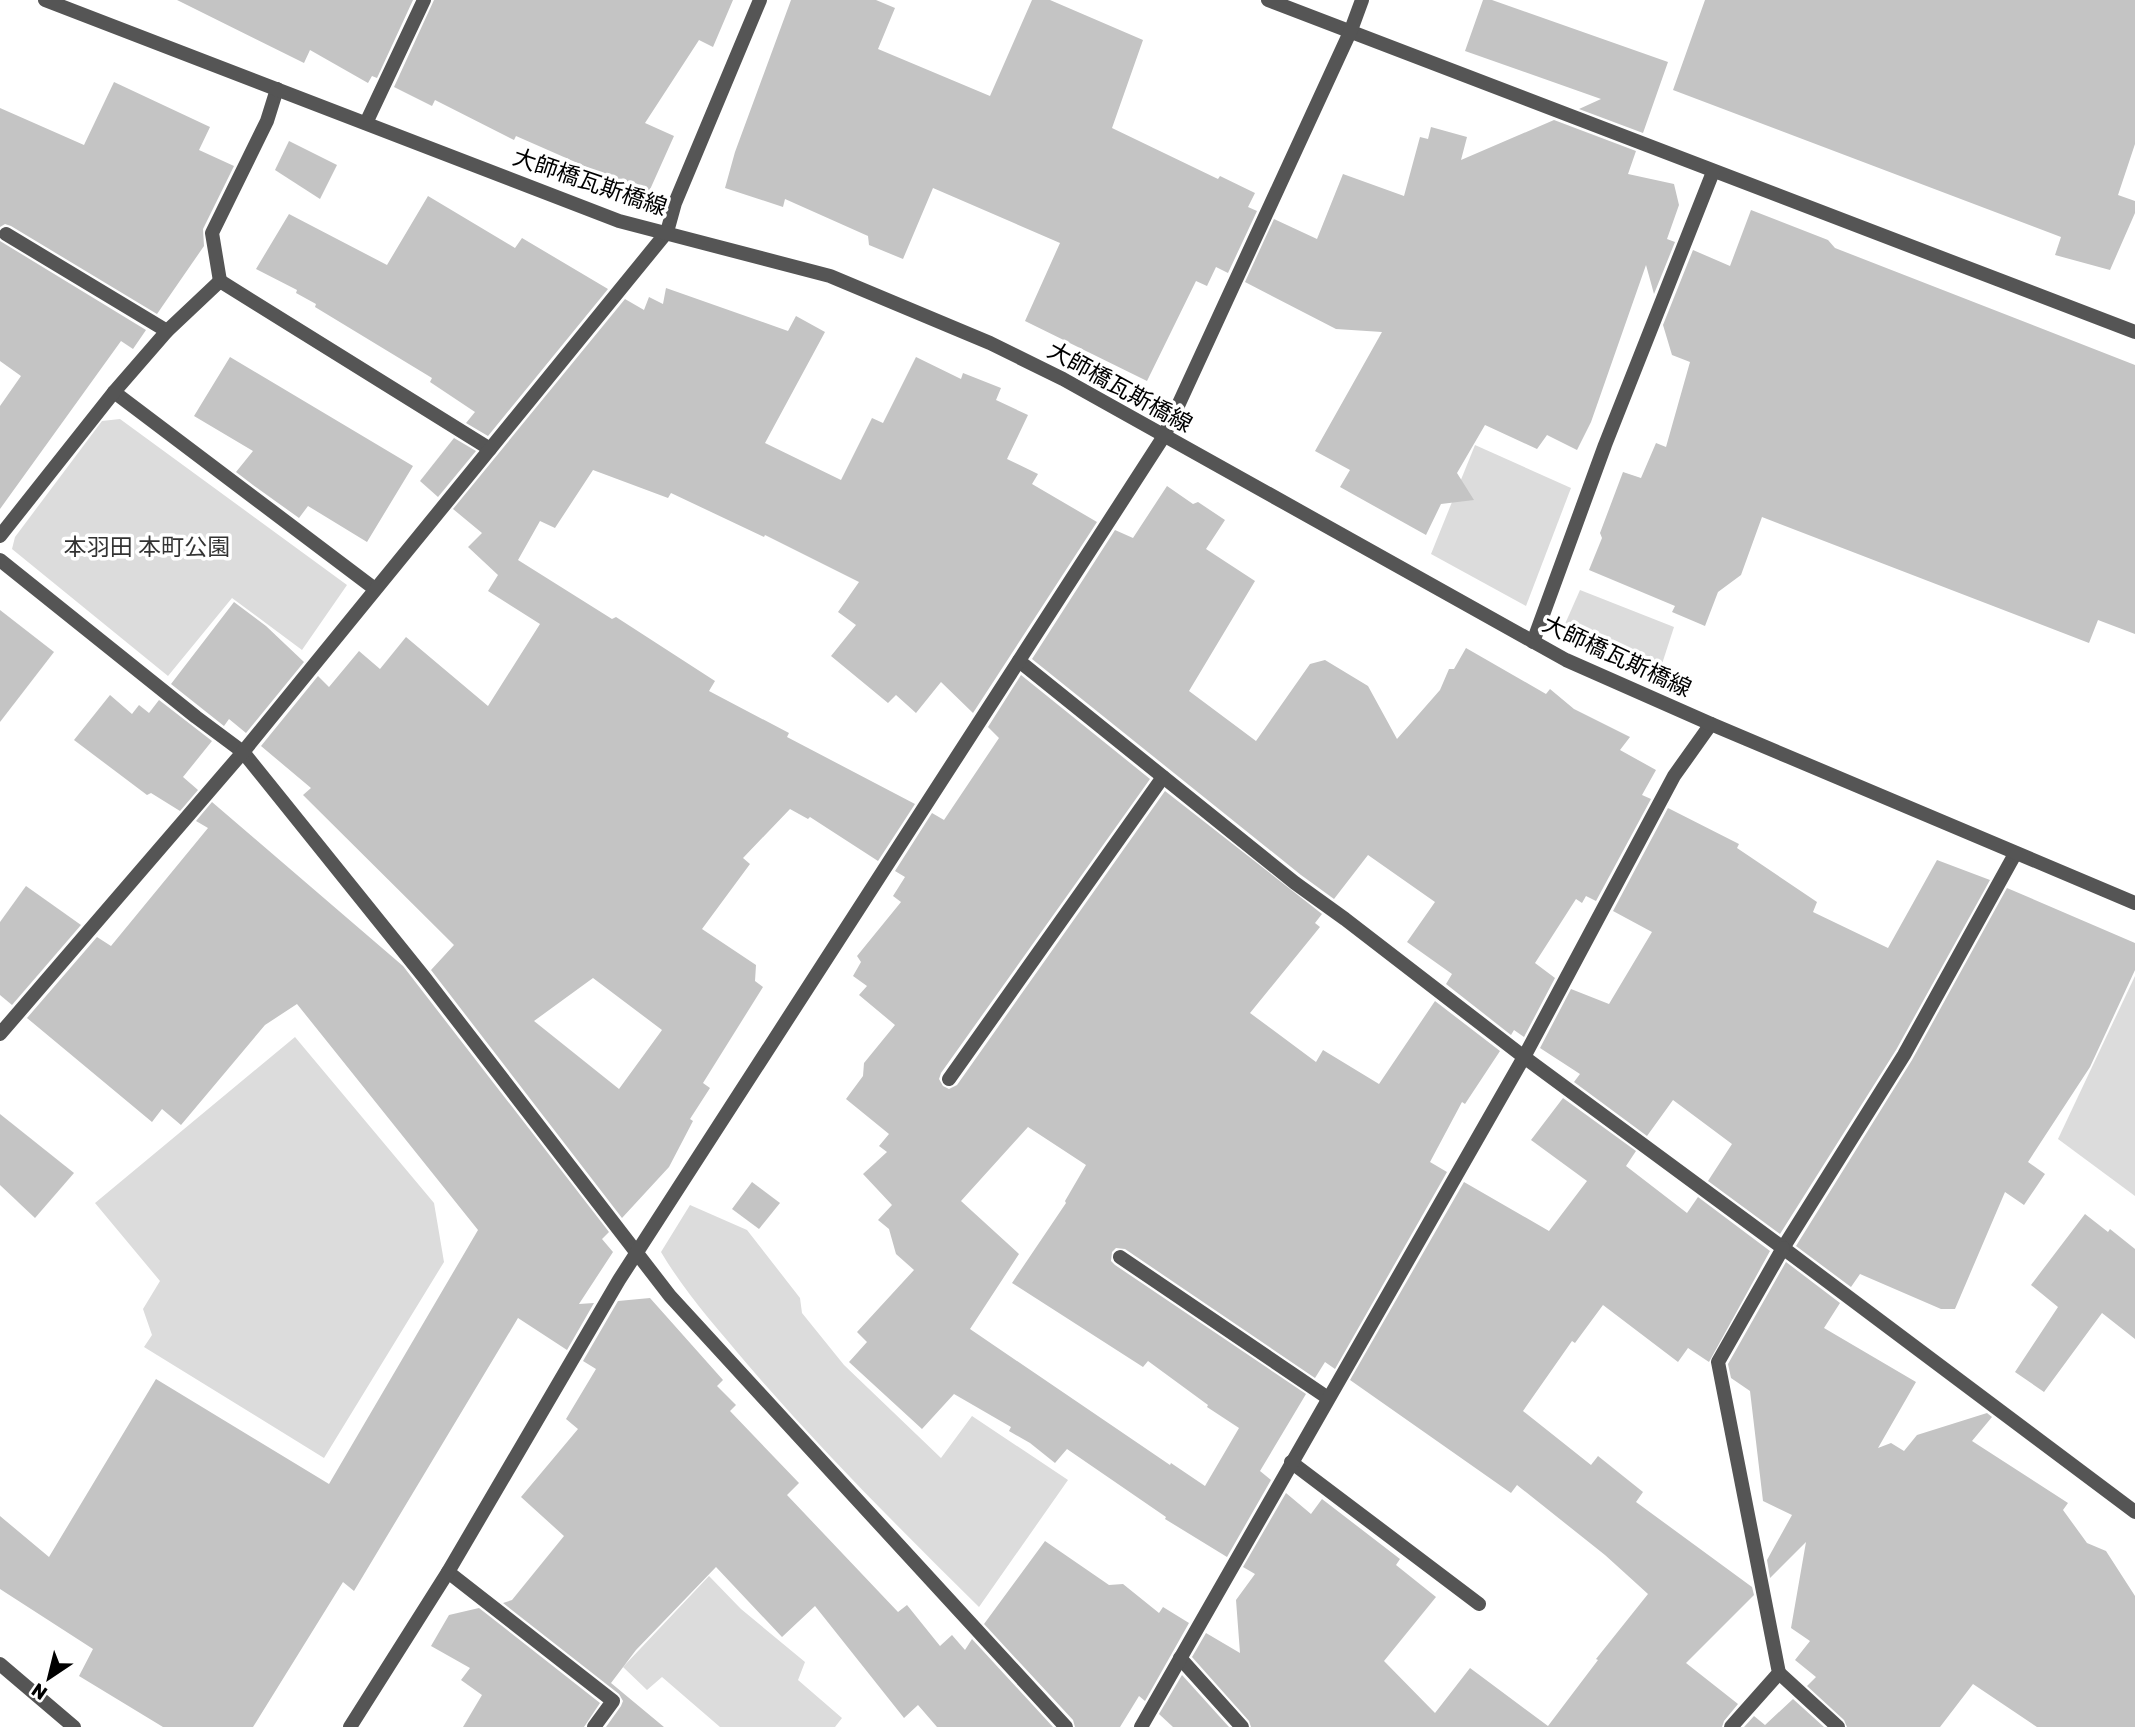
<svg xmlns="http://www.w3.org/2000/svg" width="2135" height="1727" viewBox="0 0 2135 1727" font-family="Rubik,'Noto Sans JP',sans-serif">
  <rect width="100%" height="100%" fill="#fff"/>
  <g fill="#dcdcdc">
    <polygon points="120,419 347,585 302,650 232,598 168,676 12,549 15,537 102,421"/>
    <polygon points="1475,445 1571,488 1526,606 1431,554"/>
    <polygon points="1580,590 1674,627 1661,667 1565,624"/>
    <polygon points="2135,976 2135,1196 2058,1139"/>
    <polygon points="295,1037 434,1203 444,1262 324,1458 144,1347 152,1335 143,1309 160,1281 95,1203"/>
    <path d="M690 1205 747 1230 800 1298 802 1313 844 1365 941 1458 972 1416 1068 1480 979 1607C900 1529 821 1450 748 1365 717 1328 686 1294 661 1252Z"/>
    <polygon points="709,1576 741,1609 805,1662 798,1680 842,1718 835,1727 720,1727 662,1677 647,1690 623,1667"/>
  </g>
  <g fill="#c4c4c4" fill-rule="evenodd">
    <polygon points="177,0 413,0 377,78 372,76 368,83 310,50 304,63"/>
    <polygon points="434,0 733,0 713,47 699,40 645,123 674,136 648,194 516,136 514,140 435,100 432,106 394,87"/>
    <polygon points="791,0 876,0 895,8 878,49 990,96 1032,0 1050,0 1143,40 1112,128 1218,179 1220,176 1255,193 1248,207 1257,211 1228,273 1216,267 1207,286 1196,281 1147,381 1025,321 1060,243 933,188 903,259 869,245 868,236 785,199 783,207 725,188 735,152"/>
    <polygon points="1483,0 1492,0 1668,62 1643,133 1579,109 1601,99 1465,51"/>
    <polygon points="1705,0 2135,0 2135,144 2118,195 2135,201 2135,213 2110,270 2055,255 2061,237 1673,90"/>
    <polygon points="114,82 210,127 199,150 234,166 203,229 204,246 157,314 11,226 5,224 0,227 0,108 84,145"/>
    <polygon points="1554,120 1636,151 1628,174 1674,184 1679,205 1667,239 1675,242 1654,294 1646,265 1591,422 1577,450 1547,435 1537,449 1485,425 1457,473 1474,500 1441,504 1426,535 1340,487 1350,470 1315,451 1382,332 1336,329 1245,282 1274,219 1317,239 1343,174 1404,196 1420,137 1428,139 1431,127 1467,137 1461,160"/>
    <polygon points="289,141 337,165 320,199 275,170"/>
    <polygon points="428,196 515,248 522,238 608,289 488,436 466,423 475,412 430,382 432,378 315,307 316,304 296,293 297,290 256,269 289,214 387,265"/>
    <polygon points="1751,210 1828,240 1835,248 2135,365 2135,634 2098,620 2089,643 1762,517 1741,575 1718,592 1705,626 1672,612 1675,606 1589,570 1602,538 1600,533 1623,472 1641,478 1656,443 1666,447 1690,362 1672,355 1663,325 1693,250 1730,266"/>
    <polygon points="0,241 146,330 133,349 121,341 0,509 0,406 21,376 0,361"/>
    <path d="M666 288 788 331 796 316 825 332 765 443 841 480 872 418 883 423 916 357 961 379 963 373 1001 388 996 400 1028 415 1007 459 1038 474 1032 484 1097 522 973 713 941 682 916 713 896 695 888 703 831 656 856 625 838 612 859 582 765 535 764 537 671 493 668 498 593 470 555 528 540 521 518 560 612 619 616 617 715 681 709 691 789 733 787 737 915 804 878 861 810 817 808 819 790 809 743 858 750 864 702 929 756 965 755 981 763 987 703 1083 710 1088 690 1119 693 1121 669 1167 622 1218 431 970 454 945 303 795 311 788 261 746 318 676 329 687 359 651 380 669 406 637 488 706 540 624 488 591 498 575 468 547 482 533 453 509 625 299 644 310 649 297 663 304ZM593 978 662 1030 619 1089 534 1021Z"/>
    <polygon points="230,357 413,466 367,542 308,506 299,518 253,485 236,472 253,451 194,416"/>
    <polygon points="454,438 476,451 438,497 420,481"/>
    <polygon points="1167,486 1193,504 1198,502 1225,520 1206,549 1255,581 1189,691 1256,741 1310,664 1325,660 1368,686 1397,739 1440,690 1449,669 1454,669 1466,648 1546,694 1550,689 1574,709 1630,737 1620,750 1656,770 1642,795 1651,799 1596,901 1586,896 1582,903 1576,899 1535,963 1555,978 1524,1037 1514,1030 1511,1035 1446,984 1452,974 1407,942 1435,902 1368,855 1334,899 1301,875 1032,659 1115,530 1133,538"/>
    <polygon points="234,602 266,626 304,662 246,733 229,719 224,726 171,684"/>
    <polygon points="0,610 54,652 0,722"/>
    <path d="M1021 675 1150 779 941 1073 939 1079 943 1086 949 1089 957 1085 1165 791 1322 914 1315 923 1320 927 1250 1013 1316 1062 1323 1050 1379 1084 1435 1001 1500 1051 1465 1104 1462 1102 1430 1162 1447 1172 1335 1369 1325 1362 1315 1378 1125 1249 1116 1248 1112 1252 1111 1261 1115 1265 1306 1394 1260 1471 1271 1480 1227 1557 1165 1519 1166 1517 1067 1449 1055 1463 1030 1443 1009 1431 1011 1427 954 1394 922 1429 849 1362 867 1342 857 1332 914 1270 896 1254 889 1229 878 1220 892 1205 863 1174 887 1152 879 1146 889 1134 846 1099 863 1076 864 1063 895 1025 859 995 867 986 853 976 861 962 857 956 901 902 893 896 905 877 895 871 932 813 944 820 999 738 988 727ZM1028 1127 1086 1165 1065 1201 1066 1203 1012 1283 1143 1367 1148 1361 1208 1405 1207 1407 1239 1428 1205 1486 1171 1463 1170 1465 970 1329 1019 1254 961 1201Z"/>
    <polygon points="110,695 132,714 139,705 149,713 159,700 212,741 183,777 198,790 180,811 151,793 147,795 74,740"/>
    <polygon points="212,802 403,966 609,1232 602,1239 613,1252 579,1304 594,1303 567,1350 518,1318 354,1591 343,1582 253,1727 163,1727 79,1676 93,1649 0,1589 0,1516 49,1557 156,1379 329,1484 478,1230 297,1004 265,1025 181,1125 162,1109 152,1122 27,1018 97,937 111,946 208,828 196,821"/>
    <polygon points="1668,808 1739,844 1737,848 1817,902 1813,912 1888,948 1937,860 1990,880 1896,1050 1780,1234 1708,1181 1732,1144 1673,1100 1647,1136 1574,1082 1580,1074 1540,1048 1571,989 1609,1004 1652,932 1613,911"/>
    <polygon points="26,886 81,925 12,1005 0,995 0,922"/>
    <polygon points="2007,888 2135,943 2135,970 2090,1067 2028,1162 2045,1174 2024,1205 2005,1192 1955,1309 1941,1309 1860,1274 1851,1287 1796,1246 1912,1060"/>
    <polygon points="1563,1098 1636,1151 1626,1166 1687,1213 1698,1197 1770,1251 1709,1362 1688,1348 1678,1362 1603,1305 1575,1343 1572,1341 1523,1411 1591,1465 1598,1456 1643,1492 1636,1502 1752,1587 1754,1595 1686,1663 1738,1704 1724,1721 1722,1727 1251,1727 1249,1721 1192,1657 1206,1633 1240,1653 1236,1600 1255,1574 1243,1567 1286,1493 1311,1514 1322,1499 1400,1559 1396,1565 1436,1597 1384,1661 1435,1713 1470,1668 1548,1726 1598,1660 1596,1659 1648,1594 1605,1555 1517,1485 1511,1493 1350,1380 1464,1182 1549,1231 1587,1181 1531,1140"/>
    <polygon points="0,1114 74,1173 35,1218 0,1185"/>
    <polygon points="752,1182 780,1203 759,1229 732,1209"/>
    <polygon points="2085,1214 2108,1232 2110,1229 2135,1249 2135,1339 2102,1313 2044,1392 2015,1372 2058,1307 2031,1285"/>
    <polygon points="1786,1262 1840,1303 1824,1328 1916,1382 1878,1448 1891,1443 1904,1451 1917,1435 1987,1413 1992,1417 1972,1441 2068,1503 2063,1510 2087,1543 2106,1551 2135,1596 2135,1727 2037,1727 1973,1684 1940,1727 1847,1727 1844,1720 1807,1686 1816,1677 1795,1660 1810,1641 1791,1628 1806,1542 1770,1578 1767,1560 1792,1515 1763,1501 1750,1391 1731,1378 1728,1364"/>
    <polygon points="650,1298 723,1380 717,1386 736,1405 730,1411 799,1483 787,1495 898,1612 907,1605 940,1646 952,1635 965,1650 972,1639 1053,1727 937,1727 918,1705 904,1718 815,1606 782,1637 716,1567 636,1650 611,1683 664,1727 606,1727 621,1706 623,1701 619,1694 503,1603 512,1600 564,1536 521,1497 578,1429 566,1419 596,1369 583,1361 618,1301"/>
    <polygon points="1045,1541 1109,1585 1123,1584 1159,1613 1163,1607 1189,1623 1145,1701 1139,1696 1120,1727 1075,1727 1073,1720 984,1624"/>
    <polygon points="479,1608 600,1703 584,1727 463,1727 482,1695 461,1680 470,1668 431,1646 449,1615"/>
    <polygon points="1182,1675 1229,1727 1173,1727 1159,1714"/>
    <polygon points="1793,1699 1824,1727 1744,1727 1754,1716 1765,1725"/>
  </g>
  <g fill="none" stroke-linecap="round" stroke-linejoin="round">
    <g stroke="#555" stroke-width="14">
      <polyline points="366,123 424,0"/>
      <polyline points="6,234 167,331"/>
      <polyline points="220,281 212,233 267,121 277,89"/>
      <polyline points="949,1079 1163,777"/>
      <polyline points="1783,1248 1904,1055 2015,854"/>
      <polyline points="1120,1257 1328,1398"/>
      <polyline points="1291,1462 1479,1604"/>
      <polyline points="448,1572 613,1701 594,1727"/>
      <polyline points="1180,1658 1242,1727"/>
    </g>
    <g stroke="#555" stroke-width="14">
      <polyline points="1268,0 2135,332"/>
      <polyline points="114,392 375,589"/>
      <polyline points="0,536 114,392 167,331 220,281 490,449"/>
      <polyline points="0,560 196,717 243,752 424,977 670,1296 1066,1727"/>
      <polyline points="1533,642 1605,445 1713,172"/>
      <polyline points="1019,661 1295,883 1345,919 1524,1057 1783,1248 2135,1512"/>
      <polyline points="0,1034 243,752 667,232 675,203 760,0"/>
      <polyline points="1779,1673 1838,1727"/>
      <polyline points="350,1727 448,1572 619,1280 1164,436 1351,30 1362,0"/>
      <polyline points="1141,1727 1524,1057 1674,776 1711,724"/>
      <polyline points="1731,1727 1779,1673 1718,1362 1783,1248"/>
    </g>
    <g stroke="#555" stroke-width="14">
      <polyline points="45,0 619,221 830,276 990,343 1063,379 1566,660 1711,724 2135,903"/>
      <polyline points="0,1664 74,1727"/>
    </g>
  </g>
  <g text-anchor="middle" stroke-width="7" stroke-linejoin="round" paint-order="stroke">
    <g font-size="23" fill="#000" stroke="#fff">
      <text transform="translate(590 182) rotate(19)" y="8">大師橋瓦斯橋線</text>
      <text transform="translate(1120 387) rotate(29)" y="8">大師橋瓦斯橋線</text>
      <text transform="translate(1617 656) rotate(25)" y="8">大師橋瓦斯橋線</text>
    </g>
    <g font-size="23" fill="#333" stroke="#fff">
      <text x="147" y="555">本羽田 本町公園</text>
    </g>
  </g>
  <g transform="translate(49 1678) rotate(215)" stroke="#ffffff" stroke-width="5" paint-order="stroke">
  <path d="M0-5L12 26L0 18L-12 26Z" fill="#000000"/>
  <text y="-10" font-size="19" font-weight="bold" text-anchor="middle" fill="#000000">N</text>
  </g>
</svg>
